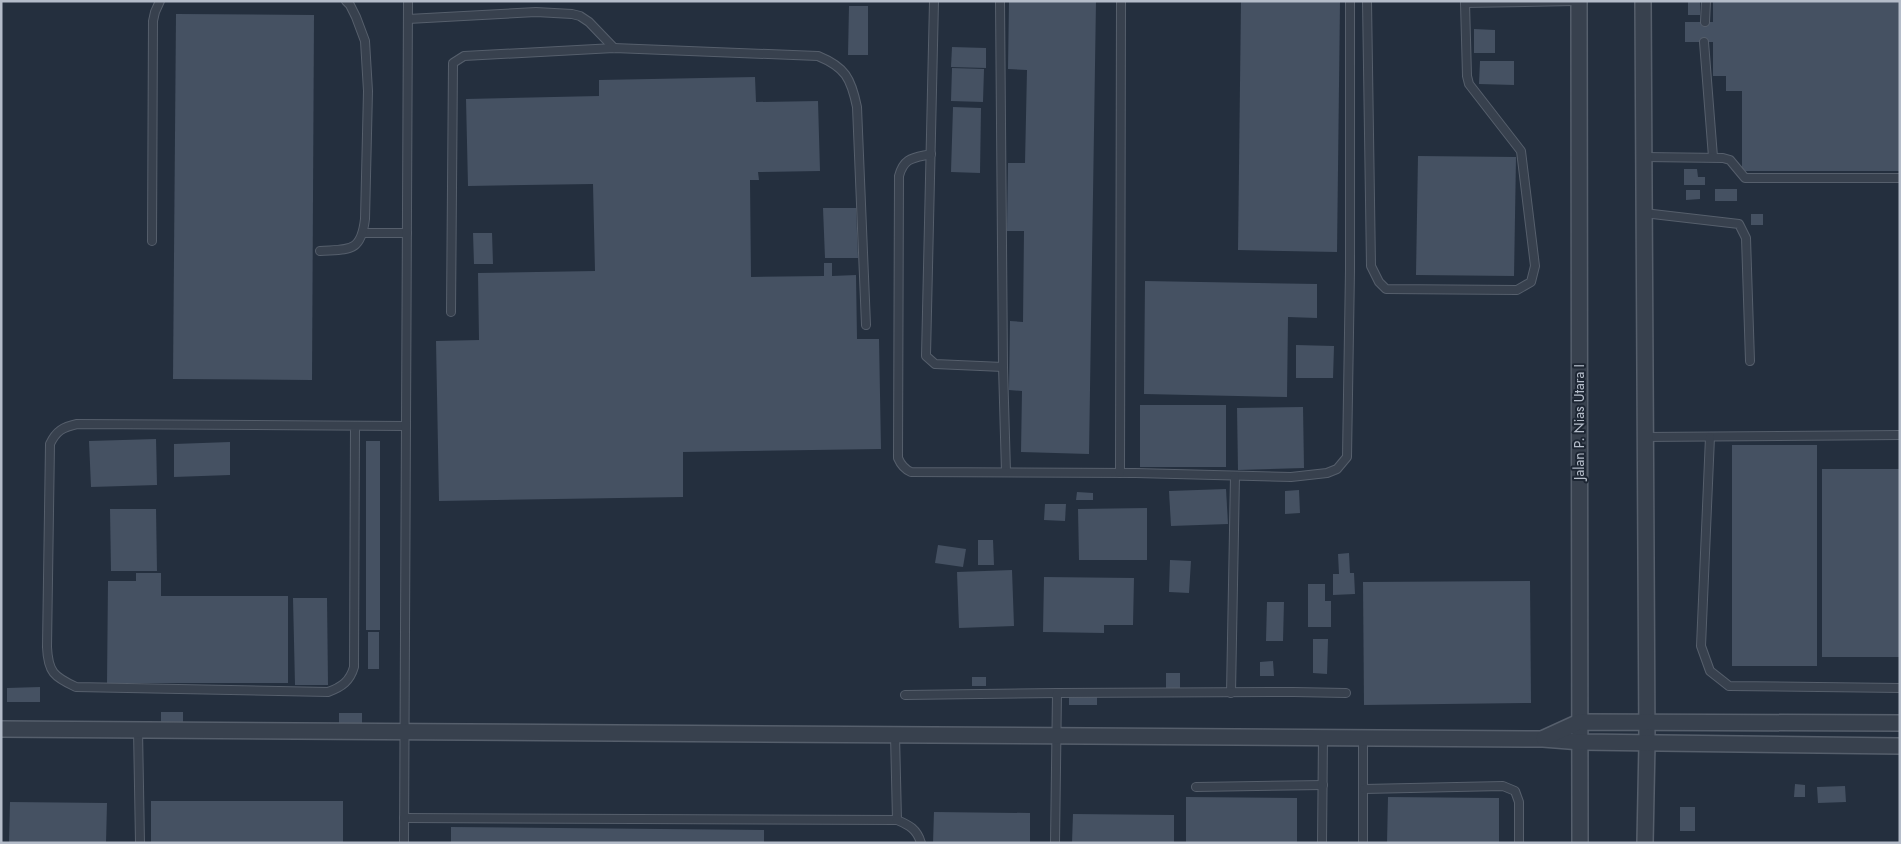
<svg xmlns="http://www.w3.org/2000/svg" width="1901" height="844" viewBox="0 0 1901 844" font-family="Jost,sans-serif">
  <rect width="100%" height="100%" fill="#242f3e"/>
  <g fill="#455162">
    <polygon points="1009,1 1096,1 1089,454 1021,452 1022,391 1009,390 1010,321 1023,322 1024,231 1007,231 1008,163 1025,163 1027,70 1008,69"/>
    <polygon points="1241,1 1340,1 1337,252 1238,250"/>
    <rect x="1688" y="1" width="12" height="14"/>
    <polygon points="1713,1 1900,1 1900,171 1742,171 1742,91 1726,91 1726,76 1713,76 1713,42 1685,42 1685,22 1713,22"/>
    <polygon points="849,6 868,6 868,55 848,55"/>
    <polygon points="176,14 314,15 312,380 173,379"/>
    <polygon points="1474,29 1495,30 1495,53 1474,53"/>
    <polygon points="952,47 986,48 986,68 951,67"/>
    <polygon points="1480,61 1514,61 1514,85 1479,84"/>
    <polygon points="952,68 984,69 983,102 951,101"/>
    <polygon points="755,77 756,102 818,101 820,171 758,172 759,180 750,180 751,277 824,276 824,263 832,263 832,276 856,275 857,339 879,339 881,449 683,452 683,497 439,501 436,341 479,340 478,273 595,271 593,184 468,186 466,99 599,96 599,80"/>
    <polygon points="953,107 981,108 980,173 951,172"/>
    <polygon points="1418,156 1516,157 1514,276 1416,275"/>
    <polygon points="1684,169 1697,169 1698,177 1705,177 1705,185 1684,185"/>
    <rect x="1715" y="189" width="22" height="12"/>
    <polygon points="1686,190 1700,190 1700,199 1686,200"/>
    <polygon points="823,208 856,208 858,258 825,258"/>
    <rect x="1751" y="214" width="12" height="11"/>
    <polygon points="473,233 492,233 493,264 474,264"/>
    <polygon points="1145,281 1317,284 1317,318 1288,317 1287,397 1144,394"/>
    <polygon points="1296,345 1334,346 1333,378 1296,378"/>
    <rect x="1140" y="405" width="86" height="62"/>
    <polygon points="1303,407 1304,468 1238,470 1237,408"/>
    <polygon points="156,439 157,485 91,487 89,441"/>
    <rect x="366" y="441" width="14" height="189"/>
    <polygon points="230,442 230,475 174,477 174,444"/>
    <rect x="1732" y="445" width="85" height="221"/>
    <rect x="1822" y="469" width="78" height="188"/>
    <polygon points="1226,489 1228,524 1171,526 1169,491"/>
    <polygon points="1299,490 1300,513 1285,514 1285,491"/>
    <polygon points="1077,492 1093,493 1093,500 1076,500"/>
    <polygon points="1045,504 1066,504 1065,521 1044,520"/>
    <polygon points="1147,508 1147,560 1079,560 1078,509"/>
    <polygon points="110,509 156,509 157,571 111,571"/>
    <polygon points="978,540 993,540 994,565 978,565"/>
    <polygon points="938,545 966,549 963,567 935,563"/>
    <polygon points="1349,553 1350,573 1354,573 1355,594 1333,595 1333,574 1339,574 1338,554"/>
    <polygon points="1170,560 1191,561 1189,593 1169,592"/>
    <polygon points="1012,570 1014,626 959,628 957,572"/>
    <polygon points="136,573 161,573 161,596 288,596 288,683 107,683 108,581 136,581"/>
    <polygon points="1044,577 1134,578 1133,625 1104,625 1104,633 1043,632"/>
    <polygon points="1530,581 1531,703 1364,705 1363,582"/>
    <polygon points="1308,584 1325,584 1325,601 1331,601 1331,627 1308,627"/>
    <polygon points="293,598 327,598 328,685 295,685"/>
    <polygon points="1267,602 1284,602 1283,641 1266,641"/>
    <rect x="368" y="632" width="11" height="37"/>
    <polygon points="1313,639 1328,639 1327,674 1313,673"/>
    <polygon points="1273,661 1274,676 1260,676 1260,662"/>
    <rect x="1166" y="673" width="14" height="16"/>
    <rect x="972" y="677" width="14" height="9"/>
    <polygon points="40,687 40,702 7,702 7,688"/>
    <rect x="1069" y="696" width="28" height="9"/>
    <polygon points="161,712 183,712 183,725 161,724"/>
    <rect x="339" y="713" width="23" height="11"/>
    <polygon points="1795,784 1805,785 1805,797 1794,797"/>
    <polygon points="1845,786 1846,802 1818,803 1817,787"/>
    <polygon points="1186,797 1297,798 1297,843 1186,843"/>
    <polygon points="1388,797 1499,798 1499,843 1387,843"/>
    <rect x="151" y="801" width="192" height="42"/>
    <polygon points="10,802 107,803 106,843 9,843"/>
    <rect x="1680" y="807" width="15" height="24"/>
    <polygon points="934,812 1030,813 1030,843 933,843"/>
    <polygon points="1073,814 1174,815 1174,843 1072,843"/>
    <polygon points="451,827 764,830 764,843 451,843"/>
  </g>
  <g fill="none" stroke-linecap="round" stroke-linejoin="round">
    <g stroke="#565f6c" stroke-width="10">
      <g id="lane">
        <polyline points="934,1 926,356 935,364 1003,367"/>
        <polyline points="1000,1 1003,367 1006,472"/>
        <polyline points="1367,1 1371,266 1379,282 1386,289 1517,290 1531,282 1535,266 1521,151 1469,84 1467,76 1465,3"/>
        <polyline points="1465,1 1465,3 1574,1"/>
        <polyline points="408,19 536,12 572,14 580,16 589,22 614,48"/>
        <polyline points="1705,22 1706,1"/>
        <polyline points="1704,42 1713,157"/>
        <path d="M931 154C914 158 904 157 899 176L898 458C901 465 904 469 911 472L1136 473 1291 477 1327 473 1337 469 1347 457 1350 270V1"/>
        <polyline points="1645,157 1723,158 1730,160 1745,178 1900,178"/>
        <polyline points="1644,213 1739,224 1746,238 1750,361"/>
        <polyline points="364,233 407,233"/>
        <polyline points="152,241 153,21 155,12 160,1"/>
        <path d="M320 251C349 249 361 253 365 219L368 91 365 41 356 17 350 5 346 1"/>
        <path d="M451 312 453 63 464 56 614 48 818 56C845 67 851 78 857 107L866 325"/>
        <path d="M355 426 354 667C350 681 342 687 328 692L76 687C54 677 48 672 47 647L50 444C56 431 63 427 77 424L406 426"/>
        <polyline points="1644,437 1900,435"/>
        <polyline points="1710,437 1701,646 1710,671 1729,686 1900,688"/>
        <polyline points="1120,473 1121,1"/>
        <polyline points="1231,693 1235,476"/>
        <polyline points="905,695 1057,693"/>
        <polyline points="138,730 140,843"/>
        <polyline points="1363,738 1363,843"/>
        <polyline points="1196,787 1323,785"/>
        <polyline points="1364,789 1503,786 1515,791 1519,802 1519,843"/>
        <polyline points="404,818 897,820 895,735"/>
        <path d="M897 820C909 825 917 829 921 843"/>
        <polyline points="404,843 408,1"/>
        <polyline points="1055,843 1057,693 1294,692 1346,693"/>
        <polyline points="1322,843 1323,737"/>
      </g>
    </g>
    <g stroke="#565f6c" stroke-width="18">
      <g id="street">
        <polyline points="1579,1 1580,843"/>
        <polyline points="1643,1 1647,743 1645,843"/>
        <polyline points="1,729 1543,739 1581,742 1900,746"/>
        <polyline points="1544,738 1579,722 1900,723"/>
      </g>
    </g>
    <use href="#lane" stroke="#38414e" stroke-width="8"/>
    <use href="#street" stroke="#38414e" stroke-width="15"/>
  </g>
  <g text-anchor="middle" stroke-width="4" stroke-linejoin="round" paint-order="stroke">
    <g font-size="14" fill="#b4bcc9" stroke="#1d2633">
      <text transform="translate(1579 422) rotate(-90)" y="5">Jalan P. Nias Utara I</text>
    </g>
  </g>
  <rect width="1901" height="844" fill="none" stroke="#b4bcc9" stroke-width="5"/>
</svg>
